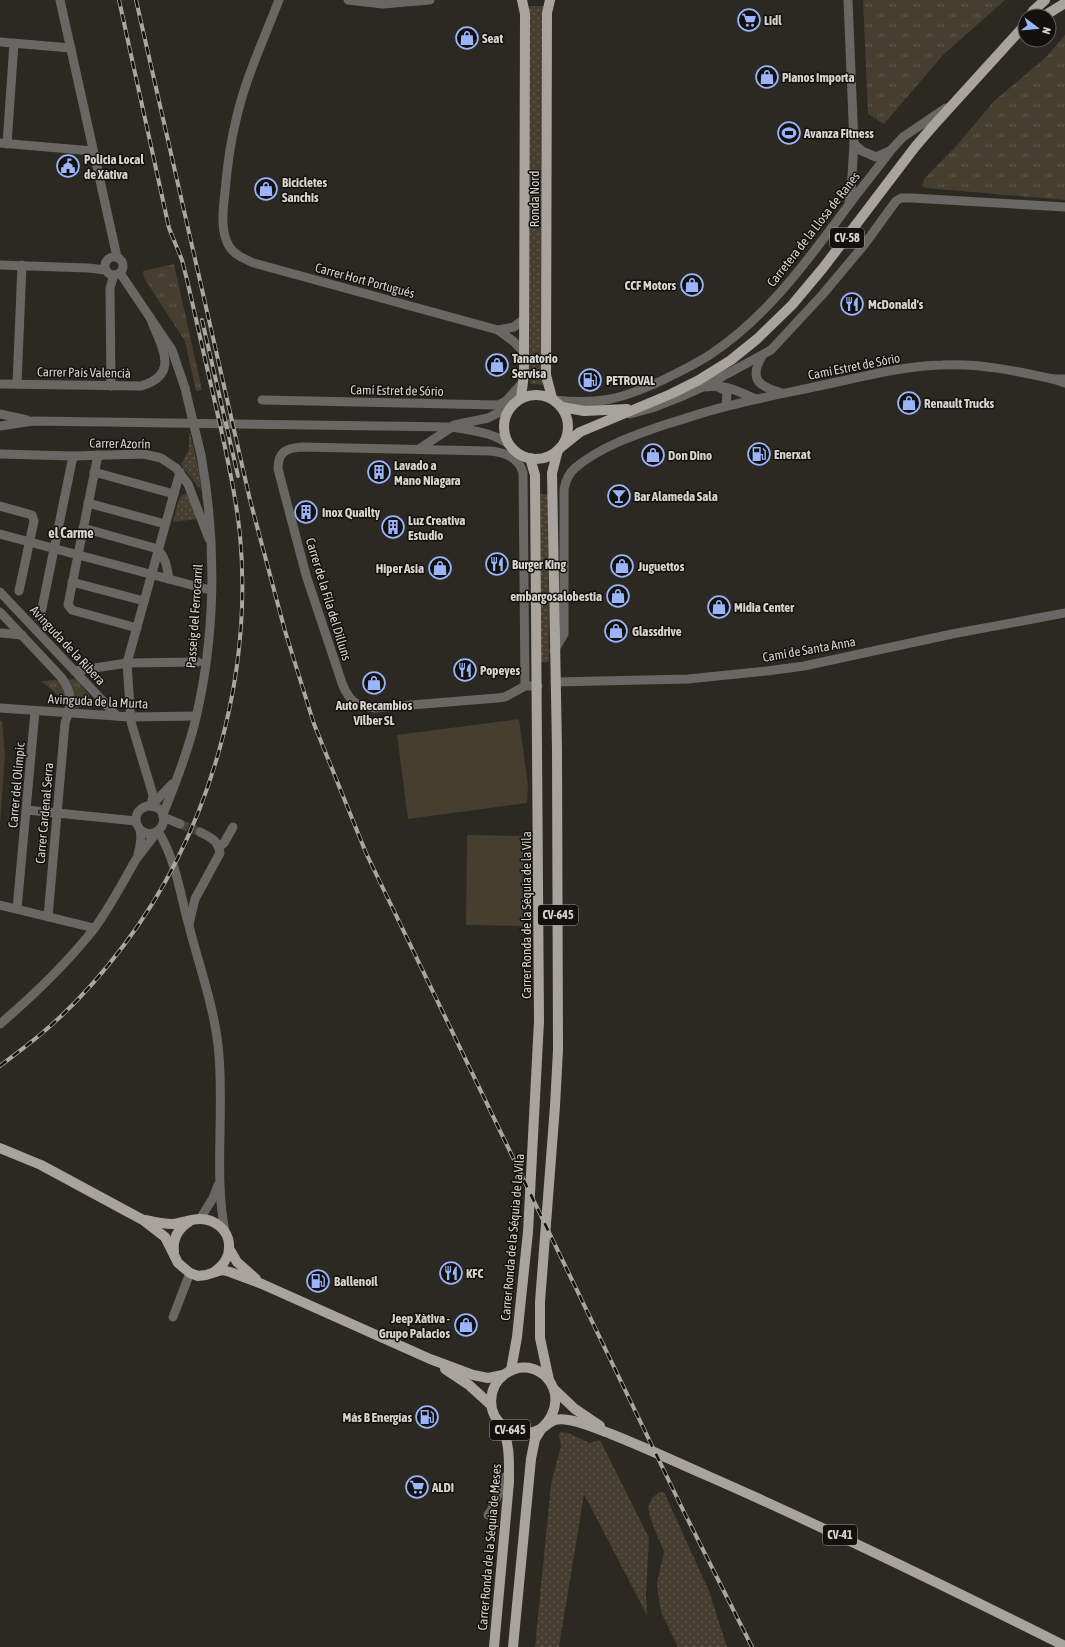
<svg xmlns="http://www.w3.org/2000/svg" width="1065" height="1647" viewBox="0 0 1065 1647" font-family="'Asap Condensed',sans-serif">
  <defs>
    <pattern id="grass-dots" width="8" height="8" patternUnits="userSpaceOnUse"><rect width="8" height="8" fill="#463e2f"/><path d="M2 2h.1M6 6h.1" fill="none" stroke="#60594c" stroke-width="1.8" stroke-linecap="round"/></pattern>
    <pattern id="park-tufts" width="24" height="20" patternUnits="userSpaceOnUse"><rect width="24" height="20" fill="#463e2f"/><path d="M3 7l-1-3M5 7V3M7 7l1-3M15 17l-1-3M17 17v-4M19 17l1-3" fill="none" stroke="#60594c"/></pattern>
  </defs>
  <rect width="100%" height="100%" fill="#2c2822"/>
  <g fill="url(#grass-dots)">
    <polygon points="527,6 543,6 543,385 530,384"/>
    <polygon points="189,433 190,433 199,472 201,490 181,465 189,449"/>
    <polygon points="186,494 189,497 197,519 173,522 179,499 182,495"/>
    <polygon points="540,494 548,494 549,662 541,662"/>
    <polygon points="560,1432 568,1433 590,1443 600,1440 649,1538 646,1595 647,1615 584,1494 559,1647 535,1647 551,1484 561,1446 559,1436"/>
    <polygon points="659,1492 664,1492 709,1591 727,1647 678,1647 662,1614 659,1601 657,1583 664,1552 651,1520 648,1507 652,1498"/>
  </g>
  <g fill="url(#park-tufts)">
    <polygon points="863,0 1005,0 943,55 884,124 868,114"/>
    <polygon points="1065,35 1065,200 926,188 922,186 924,179 958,144 994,101 1046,57"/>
    <polygon points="174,264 202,390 196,391 185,341 144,278 143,271"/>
    <polygon points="76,679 89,695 87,704 74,709 41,681"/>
  </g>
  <g fill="#463e2f">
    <polygon points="519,719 528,785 527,803 408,819 397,735"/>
    <polygon points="0,721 2,721 5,755 0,825"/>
    <polygon points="467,835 524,836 523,926 466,925"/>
  </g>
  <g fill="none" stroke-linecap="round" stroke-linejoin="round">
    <polyline stroke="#46423c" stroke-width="9" stroke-dasharray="9 4.5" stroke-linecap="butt" points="180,824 200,832"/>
    <g stroke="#686763" stroke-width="9">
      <polyline points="60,0 117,257"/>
      <path d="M279 0C264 39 245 79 236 120 230 144 227 168 225 192 223 209 220 231 229 246 234 255 245 259 254 263L498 330"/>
      <polyline points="348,0 383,4 430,0"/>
      <polyline points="848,0 854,144 851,191 849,202"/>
      <polyline points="0,42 71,48"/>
      <polyline points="0,143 93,151"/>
      <polyline points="7,144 14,43"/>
      <polyline points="854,144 862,151 876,157 889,151"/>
      <circle cx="114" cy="266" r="9"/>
      <polyline points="0,265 88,268 106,270"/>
      <polyline points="120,273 172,350 185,388"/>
      <polyline points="524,352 513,341 498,330 514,327 525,318"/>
      <path d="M762 356C748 380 760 387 782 393"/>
      <polyline points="1065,379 1053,379 1065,383"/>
      <path d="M0 384 141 386C182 374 160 345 150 317"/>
      <polyline points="17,384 22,265"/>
      <polyline points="111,386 110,288 114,275"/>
      <polyline points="716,386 724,390 727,393 726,406"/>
      <path d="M706 387C728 384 736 391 756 399"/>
      <polyline points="262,400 498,405 506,401 523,382"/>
      <path d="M554 400C600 405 622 399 663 380 679 372 696 364 711 354 768 316 808 260 848 206 862 187 877 169 891 150L903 137 946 108"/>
      <polyline points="0,414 27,420"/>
      <polyline points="630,414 652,408 683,396 703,387 771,350 823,294 864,245 896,201 901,198 912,198 1065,207"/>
      <polyline points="454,425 488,418 510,407"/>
      <path d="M0 426 33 421 452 427C474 431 493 432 511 446"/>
      <polyline points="419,449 452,427"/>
      <polyline points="0,454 73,456 144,454 161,458 176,468 188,484 209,539"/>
      <polyline points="98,455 68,605 72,610 137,628"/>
      <polyline points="94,472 174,494"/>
      <polyline points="88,503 165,524"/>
      <polyline points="0,506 32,515 34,521 19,591"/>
      <polyline points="83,528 158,549"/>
      <polyline points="0,534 210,590"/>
      <path d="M158 549C166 559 167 567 169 579"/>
      <polyline points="72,582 144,601"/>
      <polyline points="0,592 117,716"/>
      <path d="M0 612 61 677C73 693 72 704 65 723L48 917"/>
      <polyline points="40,618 73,456"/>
      <polyline points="0,633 22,635"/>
      <path d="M554 651 564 634V489C566 481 568 474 575 468 600 447 632 436 664 425 685 419 706 411 728 406 759 398 791 392 823 385 862 377 902 366 942 365 980 363 1016 371 1053 379"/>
      <polyline points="75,671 127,663 198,662"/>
      <polyline points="555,682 688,679 767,671 804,666 952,634 1065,613"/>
      <path d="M525 686 523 473C519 457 503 452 489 451L302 447C286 448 278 452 278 469L306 575 342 683C349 701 355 706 375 708L497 698 505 697 525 686H538"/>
      <polyline points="0,708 130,717 196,716"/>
      <polyline points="151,806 153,795 131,722 127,663 180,472"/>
      <polyline points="151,806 172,784"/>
      <polyline points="27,810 136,821"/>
      <path d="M163 814C175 785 186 756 194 726 216 638 217 544 201 455"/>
      <polyline points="163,817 180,824"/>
      <path d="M158 831C176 860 180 894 189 926 200 969 216 1012 219 1056 224 1115 214 1174 225 1232"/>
      <polyline points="219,847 224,843 233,827"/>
      <path d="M138 854C140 847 142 837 140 830 139 827 136 825 136 821 135 811 145 803 155 807 159 808 162 811 163 815 166 826 158 833 148 834L140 830"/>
      <polyline points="0,905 94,928"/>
      <polyline points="17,909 35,711"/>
      <path d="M189 924 195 899 220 853C218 840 211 838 200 832"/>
      <path d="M0 1024C34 995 66 964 94 929 110 907 122 884 135 861 142 851 150 842 157 832"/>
      <polyline points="200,1219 213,1198 218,1185"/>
      <polyline points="173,1317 190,1273"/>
      <polyline points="488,1515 492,1509 505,1477 509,1474"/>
    </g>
    <g stroke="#a8a49d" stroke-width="10">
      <polyline points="550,0 547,13 546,375 552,398"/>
      <polyline points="1030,16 1033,11 1045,0"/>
      <polyline points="1044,16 1065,3"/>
      <circle cx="536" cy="427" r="32"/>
      <polyline points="521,398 524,374 525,14 522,0"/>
      <polyline points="562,407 584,411 627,409"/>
      <polyline points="560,448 580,432 671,394 699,380 731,360 757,339 792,305 823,268 915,147 934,125 1025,25"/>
      <polyline points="0,1148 41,1165 143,1220 165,1237 178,1263 190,1273 198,1276 206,1275 222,1270 230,1272 262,1284 430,1359 473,1375 488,1378 503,1375"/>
      <path d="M145 1220C154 1222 164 1224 173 1224 182 1223 191 1219 200 1219 215 1219 228 1230 229 1244 230 1257 224 1265 214 1272"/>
      <polyline points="230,1250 237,1262 256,1279"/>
      <path d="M174 1252C172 1238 179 1228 190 1221"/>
      <polyline points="445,1369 469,1385 491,1405"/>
      <polyline points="511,1370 517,1337 528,1232 539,1021 535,475 530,458"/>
      <polyline points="549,1380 540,1338 540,1302 555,1106 558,1050 557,749 552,473 558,450"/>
      <polyline points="555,1390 575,1409 600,1426"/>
      <path d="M543 1427C576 1393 536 1351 505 1374 487 1387 486 1415 505 1427 517 1435 530 1435 542 1428 546 1426 550 1421 555 1420 569 1416 597 1429 611 1434 644 1447 676 1462 708 1476 829 1529 947 1587 1065 1646"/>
      <path d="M494 1647 509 1482C509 1462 510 1444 502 1426"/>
      <polyline points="513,1647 531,1459 535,1439 542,1428"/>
    </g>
    <g stroke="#aaa7a2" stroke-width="4">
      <g id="rail">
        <polyline points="136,0 250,500 285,631 314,724 366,853 683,1510 752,1647"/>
        <polyline points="202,320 238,476"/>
        <path d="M0 1066C14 1055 28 1045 41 1034 72 1008 100 977 124 945 210 831 253 677 240 535 236 495 227 455 218 416 208 372 198 328 188 284L182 260 169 228 119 0"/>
      </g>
    </g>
    <use href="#rail" stroke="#13110e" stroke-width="2.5" stroke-dasharray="8" stroke-linecap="butt"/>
    <polyline stroke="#686763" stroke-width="9" points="185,388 201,455"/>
  </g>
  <defs>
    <g id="supermarket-ring" transform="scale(1.15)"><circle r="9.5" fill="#13110e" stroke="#9ab5fd" stroke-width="1.5"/><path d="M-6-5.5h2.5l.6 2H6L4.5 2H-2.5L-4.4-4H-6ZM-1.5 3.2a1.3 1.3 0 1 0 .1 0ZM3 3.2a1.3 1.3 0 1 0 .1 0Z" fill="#9ab5fd"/></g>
    <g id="shop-ring" transform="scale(1.15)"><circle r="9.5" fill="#13110e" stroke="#9ab5fd" stroke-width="1.5"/><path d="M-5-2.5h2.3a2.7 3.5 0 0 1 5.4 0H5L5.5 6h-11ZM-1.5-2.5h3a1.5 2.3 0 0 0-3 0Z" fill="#9ab5fd"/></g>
    <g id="stadium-ring" transform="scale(1.15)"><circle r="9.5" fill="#13110e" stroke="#9ab5fd" stroke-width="1.5"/><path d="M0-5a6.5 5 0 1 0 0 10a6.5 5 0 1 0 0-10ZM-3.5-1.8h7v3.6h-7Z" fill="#9ab5fd"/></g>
    <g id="civic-ring" transform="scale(1.15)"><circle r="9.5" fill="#13110e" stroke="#9ab5fd" stroke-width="1.5"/><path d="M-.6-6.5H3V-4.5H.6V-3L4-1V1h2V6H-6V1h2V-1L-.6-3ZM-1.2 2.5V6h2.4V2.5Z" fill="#9ab5fd"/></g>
    <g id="restaurant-ring" transform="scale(1.15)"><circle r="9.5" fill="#13110e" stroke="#9ab5fd" stroke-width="1.5"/><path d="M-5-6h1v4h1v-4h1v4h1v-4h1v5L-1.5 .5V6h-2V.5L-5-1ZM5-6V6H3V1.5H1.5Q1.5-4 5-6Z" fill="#9ab5fd"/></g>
    <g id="fuel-ring" transform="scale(1.15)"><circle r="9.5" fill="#13110e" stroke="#9ab5fd" stroke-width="1.5"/><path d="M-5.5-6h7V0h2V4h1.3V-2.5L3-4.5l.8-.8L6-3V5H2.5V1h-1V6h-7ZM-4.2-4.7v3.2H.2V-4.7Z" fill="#9ab5fd"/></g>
    <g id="building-ring" transform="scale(1.15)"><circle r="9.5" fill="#13110e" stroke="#9ab5fd" stroke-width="1.5"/><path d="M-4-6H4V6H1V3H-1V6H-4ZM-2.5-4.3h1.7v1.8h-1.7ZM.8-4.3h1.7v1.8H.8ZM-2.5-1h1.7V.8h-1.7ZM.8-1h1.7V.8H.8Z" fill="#9ab5fd"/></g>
    <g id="bar-ring" transform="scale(1.15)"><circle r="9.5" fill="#13110e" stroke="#9ab5fd" stroke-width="1.5"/><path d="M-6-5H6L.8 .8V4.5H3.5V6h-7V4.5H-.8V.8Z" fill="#9ab5fd"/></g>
  </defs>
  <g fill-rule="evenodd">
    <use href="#supermarket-ring" x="749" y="20"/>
    <use href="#shop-ring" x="467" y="38"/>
    <use href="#shop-ring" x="767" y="77"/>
    <use href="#stadium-ring" x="789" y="133"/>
    <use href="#civic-ring" x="68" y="166"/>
    <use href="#shop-ring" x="266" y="189"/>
    <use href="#shop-ring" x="692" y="285"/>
    <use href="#restaurant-ring" x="852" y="304"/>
    <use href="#shop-ring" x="497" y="365"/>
    <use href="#fuel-ring" x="590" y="380"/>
    <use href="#shop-ring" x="909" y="403"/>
    <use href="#fuel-ring" x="759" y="454"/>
    <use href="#shop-ring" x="653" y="455"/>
    <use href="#building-ring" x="379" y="472"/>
    <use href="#bar-ring" x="619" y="496"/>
    <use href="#building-ring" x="306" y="512"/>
    <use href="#building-ring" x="393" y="527"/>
    <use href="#restaurant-ring" x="497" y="564"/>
    <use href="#shop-ring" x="622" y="566"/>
    <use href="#shop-ring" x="440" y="568"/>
    <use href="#shop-ring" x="618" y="596"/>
    <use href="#shop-ring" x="719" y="607"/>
    <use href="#shop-ring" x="616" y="631"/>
    <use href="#restaurant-ring" x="465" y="670"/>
    <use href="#shop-ring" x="374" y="683"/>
    <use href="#restaurant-ring" x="451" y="1273"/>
    <use href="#fuel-ring" x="318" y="1281"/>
    <use href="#shop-ring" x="466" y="1325"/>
    <use href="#fuel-ring" x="427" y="1417"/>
    <use href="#supermarket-ring" x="417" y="1487"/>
  </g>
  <g text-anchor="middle" stroke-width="3" stroke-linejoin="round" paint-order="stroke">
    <g fill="#13110e" stroke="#9d9a96" stroke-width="1">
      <rect x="830" y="228" width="34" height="20" rx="3"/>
      <rect x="538" y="905" width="40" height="20" rx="3"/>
      <rect x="490" y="1420" width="40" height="20" rx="3"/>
      <rect x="823" y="1525" width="34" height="20" rx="3"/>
    </g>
    <g font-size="12" font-weight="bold" fill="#d8d5d1">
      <text x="847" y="242">CV-58</text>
      <text x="558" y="919">CV-645</text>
      <text x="510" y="1434">CV-645</text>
      <text x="840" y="1539">CV-41</text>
    </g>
    <g font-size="13" font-weight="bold" fill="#d8d5d1" stroke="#13110e" text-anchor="start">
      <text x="764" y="25">Lidl</text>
      <text x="482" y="43">Seat</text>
      <text x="782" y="82">Pianos Importa</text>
      <text x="804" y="138">Avanza Fitness</text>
      <text x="84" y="164">Policia Local<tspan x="84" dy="15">de Xàtiva</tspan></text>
      <text x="282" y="187">Bicicletes<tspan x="282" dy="15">Sanchis</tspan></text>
      <text x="676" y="290" text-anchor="end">CCF Motors</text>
      <text x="868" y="309">McDonald's</text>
      <text x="512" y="363">Tanatorio<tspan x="512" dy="15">Servisa</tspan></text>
      <text x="606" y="385">PETROVAL</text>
      <text x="924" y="408">Renault Trucks</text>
      <text x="774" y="459">Enerxat</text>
      <text x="668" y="460">Don Dino</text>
      <text x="394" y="470">Lavado a<tspan x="394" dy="15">Mano Niagara</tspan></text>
      <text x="634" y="501">Bar Alameda Sala</text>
      <text x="322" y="517">Inox Quailty</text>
      <text x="408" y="525">Luz Creativa<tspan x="408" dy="15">Estudio</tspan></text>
      <text x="512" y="569">Burger King</text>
      <text x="638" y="571">Juguettos</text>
      <text x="424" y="573" text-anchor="end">Hiper Asia</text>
      <text x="602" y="601" text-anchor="end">embargosalobestia</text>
      <text x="734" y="612">Midia Center</text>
      <text x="632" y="636">Glassdrive</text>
      <text x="480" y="675">Popeyes</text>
      <text x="374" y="710" text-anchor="middle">Auto Recambios<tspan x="374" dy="15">Vilber SL</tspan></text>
      <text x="466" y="1278">KFC</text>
      <text x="334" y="1286">Ballenoil</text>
      <text x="450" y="1323" text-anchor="end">Jeep Xàtiva -<tspan x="450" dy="15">Grupo Palacios</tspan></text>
      <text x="412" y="1422" text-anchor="end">Más B Energías</text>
      <text x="432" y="1492">ALDI</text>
    </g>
    <g font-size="13" fill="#d8d5d1" stroke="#13110e">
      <text transform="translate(534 199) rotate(-90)" y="5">Ronda Nord</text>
      <text transform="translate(813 229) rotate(-52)" y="5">Carretera de la Llosa de Ranes</text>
      <text transform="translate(365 280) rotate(15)" y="5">Carrer Hort Portugués</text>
      <text transform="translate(854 366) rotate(-11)" y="5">Camí Estret de Sório</text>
      <text transform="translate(84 372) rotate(1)" y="5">Carrer País Valencià</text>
      <text transform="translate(397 390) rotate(1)" y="5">Camí Estret de Sório</text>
      <text transform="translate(120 443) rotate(1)" y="5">Carrer Azorín</text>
      <text transform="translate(329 599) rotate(73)" y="5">Carrer de la Fila del Dilluns</text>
      <text transform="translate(194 616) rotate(-86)" y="5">Passeig del Ferrocarril</text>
      <text transform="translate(68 645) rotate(47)" y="5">Avinguda de la Ribera</text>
      <text transform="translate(809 649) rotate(-10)" y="5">Camí de Santa Anna</text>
      <text transform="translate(98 701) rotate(3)" y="5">Avinguda de la Murta</text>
      <text transform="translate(16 785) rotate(-85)" y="5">Carrer del Olímpic</text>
      <text transform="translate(44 813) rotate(-85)" y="5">Carrer Cardenal Serra</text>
      <text transform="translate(526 915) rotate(-90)" y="5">Carrer Ronda de la Séquia de la Vila</text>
      <text transform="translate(512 1237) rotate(-85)" y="5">Carrer Ronda de la Séquia de la Vila</text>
      <text transform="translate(489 1547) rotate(-85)" y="5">Carrer Ronda de la Séquia de Meses</text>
    </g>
    <g font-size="14" font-weight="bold" fill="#d8d5d1" stroke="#13110e">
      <text x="71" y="538">el Carme</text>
    </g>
  </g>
  <g transform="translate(1037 28) rotate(106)"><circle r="19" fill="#13110e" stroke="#625f5c"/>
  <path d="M0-3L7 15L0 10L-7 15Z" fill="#9ab5fd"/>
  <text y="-6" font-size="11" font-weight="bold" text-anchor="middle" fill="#d8d5d1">N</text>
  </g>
</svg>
